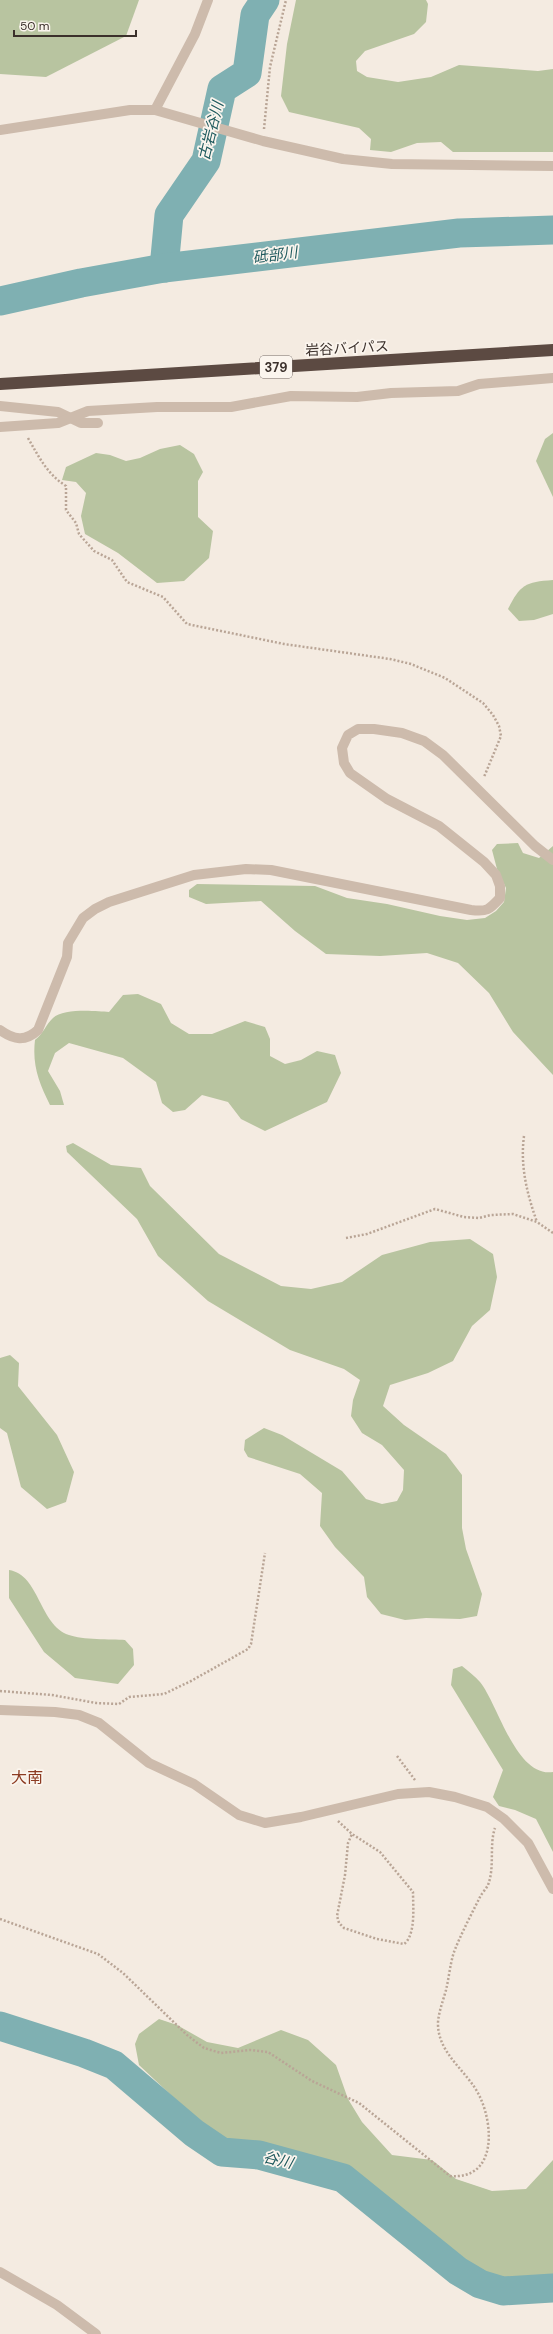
<svg xmlns="http://www.w3.org/2000/svg" width="553" height="2334" viewBox="0 0 553 2334" font-family="'DM Sans','Noto Sans JP',sans-serif">
  <rect width="100%" height="100%" fill="#f4ebe1"/>
  <g fill="#b8c4a0">
    <polygon points="0,0 139,0 126,36 46,77 0,74"/>
    <polygon points="296,0 426,0 428,4 426,22 414,34 365,51 356,61 357,71 367,77 398,82 431,77 459,65 538,71 553,69 553,152 453,152 441,142 417,143 391,152 370,150 371,139 359,128 289,112 281,96 287,44"/>
    <polygon points="553,433 553,497 536,461 545,439"/>
    <polygon points="180,445 194,454 203,472 198,481 198,517 213,531 209,558 184,581 157,583 118,553 85,534 81,516 86,493 76,482 62,480 66,467 96,453 110,455 126,461 140,458 160,449"/>
    <path d="M553 580V614L534 620 519 621 508 609C520 585 525 582 553 580Z"/>
    <polygon points="518,843 523,853 539,858 553,846 553,1075 513,1032 489,993 458,963 427,953 380,956 326,954 295,931 261,901 206,904 189,897 189,890 197,884 315,886 347,898 387,904 440,916 467,920 485,918 496,911 504,902 506,888 497,869 492,850 497,844"/>
    <path d="M138 994 161 1004 171 1023 189 1034H212L245 1021 265 1027 270 1039V1056L285 1064 301 1060 317 1051 335 1055 341 1073 327 1102 265 1131 241 1119 228 1102 202 1095 185 1110 173 1112 162 1103 156 1082 123 1058 69 1043 55 1053 48 1071 60 1091 64 1105H50C39 1083 32 1065 35 1040 44 1033 46 1024 53 1018 63 1008 96 1011 109 1012L123 995Z"/>
    <polygon points="73,1143 111,1165 141,1168 150,1186 219,1254 281,1286 311,1289 342,1282 382,1255 430,1242 470,1239 493,1254 497,1277 490,1310 472,1326 453,1361 428,1373 390,1385 383,1406 404,1425 446,1454 462,1475 462,1528 466,1549 482,1594 477,1616 460,1619 426,1618 405,1620 381,1614 367,1597 364,1577 335,1547 320,1526 322,1493 300,1474 248,1457 244,1450 245,1440 264,1428 282,1435 342,1471 366,1499 382,1504 397,1501 403,1490 404,1470 382,1445 362,1433 351,1416 353,1400 360,1380 344,1369 290,1350 208,1301 158,1256 137,1219 67,1152 66,1146"/>
    <polygon points="10,1355 19,1363 18,1386 57,1435 74,1472 66,1502 47,1509 21,1487 7,1433 0,1428 0,1358"/>
    <path d="M9 1570C40 1575 39 1625 69 1635 82 1640 111 1639 125 1640L133 1649 134 1665 118 1684 75 1678 44 1652 9 1598Z"/>
    <path d="M462 1666C468 1671 475 1676 480 1682 498 1704 516 1778 553 1772V1852L536 1819 515 1810 499 1806 493 1797 503 1770 451 1685 453 1669Z"/>
    <polygon points="159,2019 177,2025 207,2042 238,2048 281,2030 308,2040 336,2065 348,2099 362,2122 392,2155 432,2160 456,2179 492,2191 526,2189 553,2160 553,2279 527,2282 499,2281 467,2267 354,2176 318,2162 262,2146 229,2142 206,2128 139,2065 135,2044 139,2034"/>
  </g>
  <g fill="none" stroke-linecap="round" stroke-linejoin="round">
    <g stroke="#7fb0b2" stroke-width="29">
      <polyline points="164,268 169,215 206,161 222,89 247,73 255,15 265,0"/>
      <polyline points="0,301 81,283 164,268 459,233 553,230"/>
      <polyline points="0,2026 84,2053 114,2065 194,2133 222,2152 259,2155 343,2178 458,2271 480,2284 503,2291 553,2288"/>
    </g>
    <g stroke="#b9a596" stroke-width="2.5" stroke-dasharray="2 2" stroke-linecap="butt">
      <polyline points="264,129 270,67 286,0"/>
      <path d="M28 438C39 457 47 474 66 486V510L76 523 79 534 94 551 112 560 127 582 163 597 187 624 284 644 390 659 411 664 445 678 483 703 493 715 499 726 501 736 484 777"/>
      <path d="M524 1136C520 1166 527 1194 537 1222"/>
      <polyline points="346,1238 367,1234 435,1209 464,1217 479,1218 491,1215 513,1214 537,1222 553,1233"/>
      <polyline points="0,1691 52,1695 96,1703 119,1704 129,1697 164,1694 191,1681 248,1649 251,1644 265,1553"/>
      <polyline points="397,1756 415,1780"/>
      <path d="M338 1821 352 1834 380 1852 413 1892C413 1906 416 1935 404 1944L377 1939 344 1928 339 1923 337 1916 345 1875 348 1843 352 1834"/>
      <path d="M0 1919 98 1954 123 1973 187 2035 204 2048 221 2053 250 2050 268 2052 312 2081 359 2103 450 2176C496 2180 494 2127 480 2097 468 2071 437 2054 438 2022 439 2011 443 2001 446 1990 449 1978 450 1964 454 1952 461 1934 471 1915 480 1897 482 1893 486 1889 488 1885 495 1867 489 1845 495 1828"/>
    </g>
    <g stroke="#cdbbac" stroke-width="10">
      <polyline points="155,110 195,34 208,0"/>
      <polyline points="0,130 130,110 155,110 263,141 343,159 392,164 553,166"/>
      <polyline points="0,406 58,412 81,423 98,423"/>
      <polyline points="0,427 58,423 88,411 157,407 231,407 291,396 357,397 391,393 458,391 479,384 553,378"/>
      <path d="M0 1030C14 1040 25 1042 38 1030L67 957 68 943 83 918 95 909 109 902 194 875 246 869 271 870 471 910C487 912 489 910 500 898V886L496 875 484 862 439 826 387 799 350 773 344 763 342 748 348 735 358 729H374L402 733 424 741 443 755 535 846 553 860"/>
      <polyline points="0,1710 55,1712 79,1715 99,1723 149,1763 194,1784 239,1815 265,1823 301,1817 398,1794 429,1792 455,1797 487,1807 504,1819 528,1843 553,1889"/>
      <polyline points="0,2272 57,2305 96,2334"/>
    </g>
    <polyline stroke="#5c4a42" stroke-width="12" points="0,384 553,350"/>
  </g>
  <g text-anchor="middle" stroke-width="3.5" stroke-linejoin="round" paint-order="stroke">
    <rect fill="#fbf5ee" stroke="#756b66" stroke-width="1" x="260" y="356" width="32" height="22" rx="3"/>
    <g font-size="13" font-weight="bold" fill="#3b302b">
      <text x="276" y="372">379</text>
    </g>
    <g font-size="14" fill="#3b302b" stroke="#fbf5ee">
      <text transform="translate(347 348) rotate(-3)" y="5">岩谷バイパス</text>
    </g>
    <g font-size="15" font-style="italic" fill="#1f5a5e" stroke="#fbf5ee">
      <text transform="translate(211 131) rotate(-76)" y="5">古岩谷川</text>
      <text transform="translate(275 255) rotate(-7)" y="5">砥部川</text>
      <text transform="translate(278 2160) rotate(14)" y="5">谷川</text>
    </g>
    <g font-size="16" fill="#8c3b22" stroke="#fbf5ee">
      <text x="27" y="1783">大南</text>
    </g>
  </g>
  <path d="M14 30v6h122v-6" fill="none" stroke="#3b302b" stroke-width="2"/>
  <text x="20" y="30" font-size="12" fill="#3b302b" stroke="#fbf5ee" stroke-width="3" paint-order="stroke">50 m</text>
</svg>
